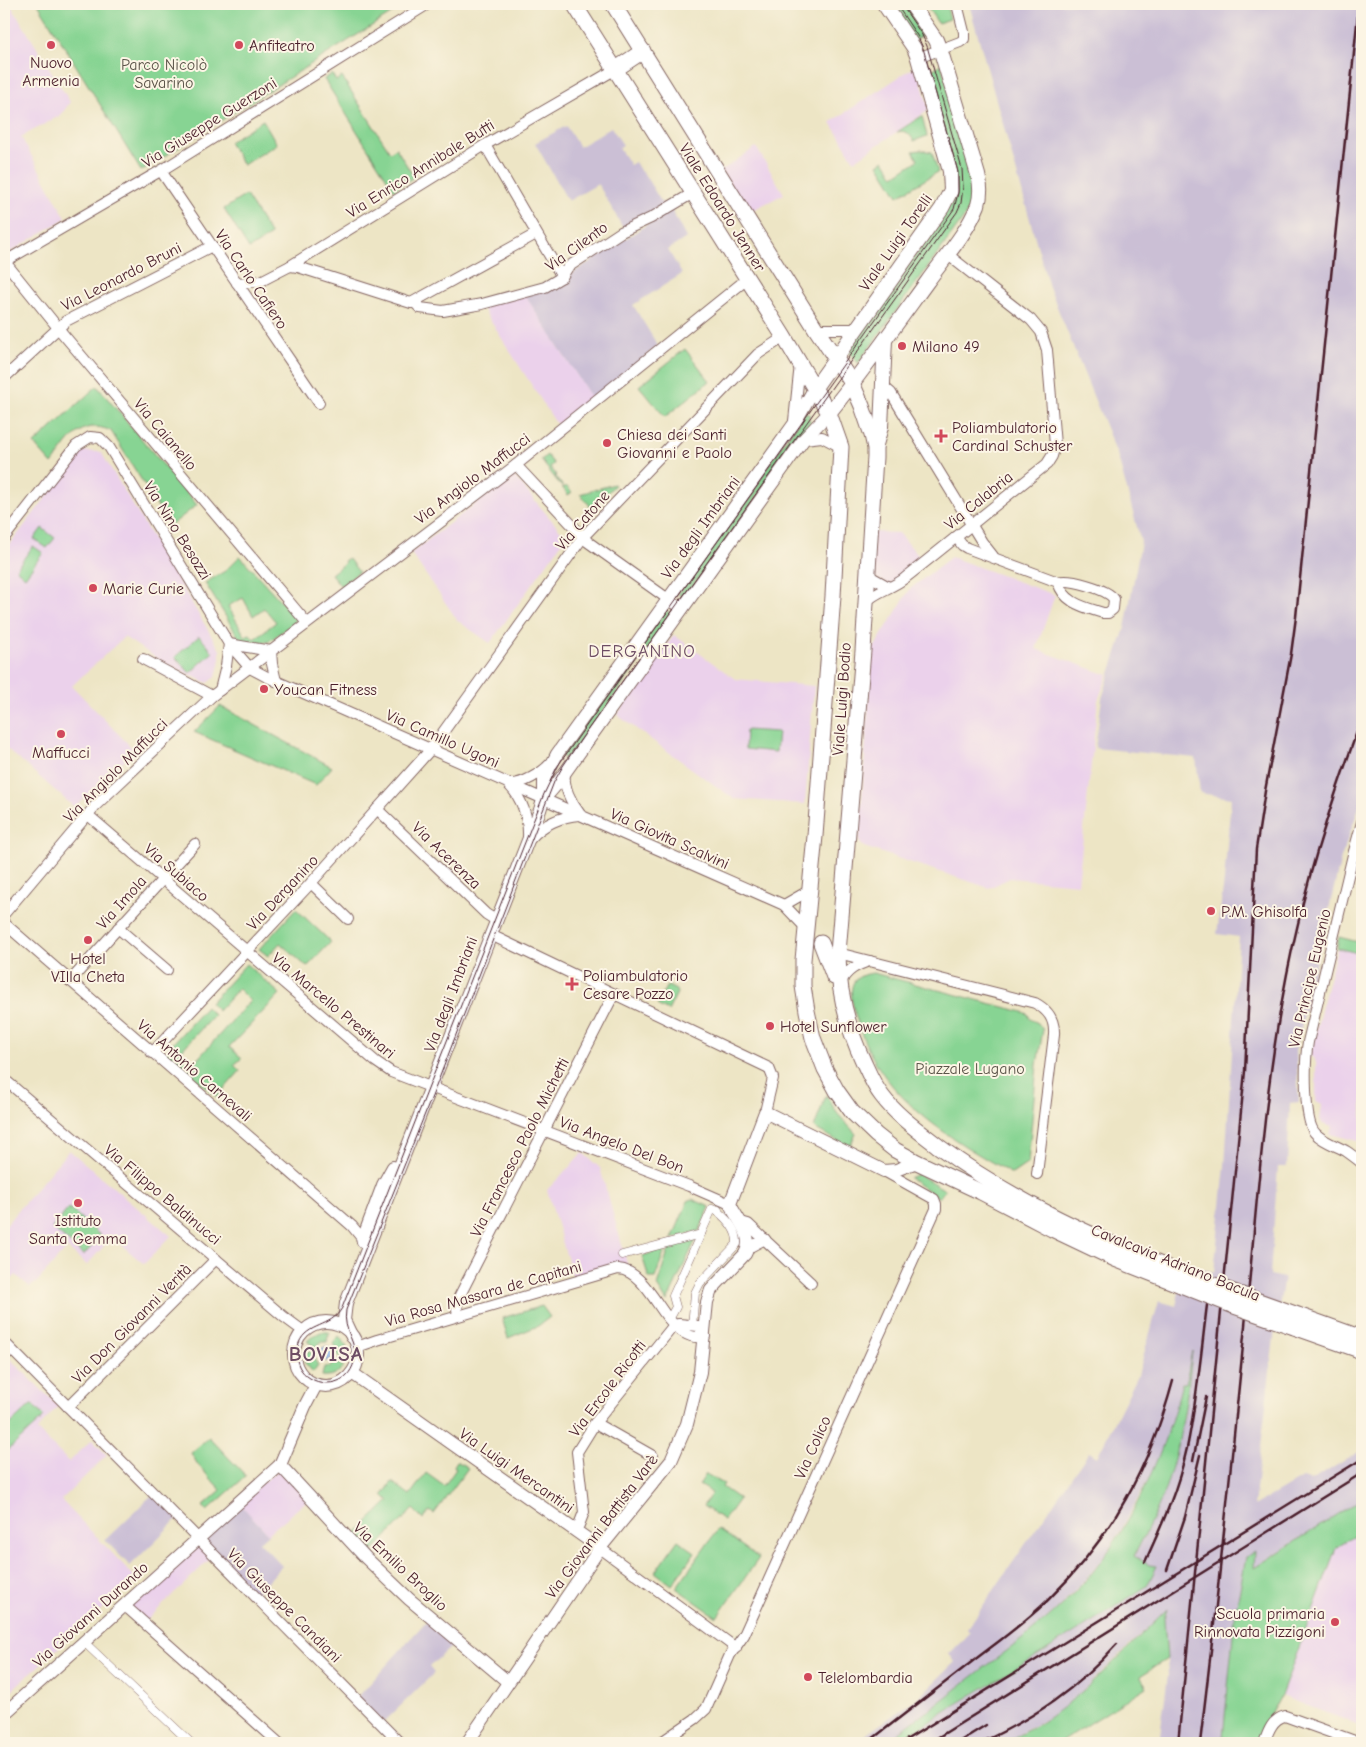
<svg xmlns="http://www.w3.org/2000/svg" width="1366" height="1747" viewBox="0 0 1366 1747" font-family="'Comic Neue',sans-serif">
  <rect width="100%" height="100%" fill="#fcf5e5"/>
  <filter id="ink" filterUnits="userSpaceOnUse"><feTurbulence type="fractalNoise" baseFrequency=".02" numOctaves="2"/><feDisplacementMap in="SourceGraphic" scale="10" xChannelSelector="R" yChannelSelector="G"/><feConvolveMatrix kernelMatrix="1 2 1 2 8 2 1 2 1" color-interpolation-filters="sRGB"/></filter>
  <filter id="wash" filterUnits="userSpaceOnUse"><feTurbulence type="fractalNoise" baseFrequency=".0096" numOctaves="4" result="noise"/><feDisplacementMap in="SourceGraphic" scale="20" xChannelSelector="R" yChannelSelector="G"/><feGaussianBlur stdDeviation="1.12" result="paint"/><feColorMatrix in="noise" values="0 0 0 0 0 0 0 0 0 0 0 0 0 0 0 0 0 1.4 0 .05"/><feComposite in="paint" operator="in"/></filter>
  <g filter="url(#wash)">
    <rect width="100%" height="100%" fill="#ede5c5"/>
    <g fill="#ebd1eb">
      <polygon points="4,4 10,4 70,102 61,115 21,137 66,218 7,254 4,248"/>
      <polygon points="917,65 929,110 854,161 831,122"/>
      <polygon points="756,147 784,194 747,213 721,171"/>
      <polygon points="525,295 593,400 559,428 483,309 482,305"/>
      <polygon points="82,451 101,452 220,650 220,660 216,677 208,683 164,663 124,637 77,681 72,686 137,753 133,753 74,807 4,746 4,552"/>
      <polygon points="513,475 566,537 490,643 458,621 411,553"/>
      <polygon points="873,532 899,533 923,561 890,585 873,577"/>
      <polygon points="951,557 1055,595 1036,649 1108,675 1098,700 1078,884 1010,878 989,888 864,847 859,842 872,651 910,589"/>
      <polygon points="674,635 735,679 814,686 805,804 734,799 617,715"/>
      <polygon points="1337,948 1362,954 1362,1142 1330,1134 1332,1127 1323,1124 1320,1120 1322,1104 1316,1102 1316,1062 1310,1054"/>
      <polygon points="69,1150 171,1236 144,1264 112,1237 87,1265 67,1248 36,1283 30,1287 16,1275 4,1287 4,1227"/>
      <polygon points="583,1153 600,1168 627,1263 625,1268 574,1281 547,1190"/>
      <polygon points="4,1353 58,1406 37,1430 69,1462 92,1440 107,1455 61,1500 136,1578 4,1697"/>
      <polygon points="282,1468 310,1498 268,1534 238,1502"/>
      <polygon points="1362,1531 1362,1726 1281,1696 1336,1548"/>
      <polygon points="198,1539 214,1555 144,1623 124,1605"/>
    </g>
    <g fill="#cbbfd5">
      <polygon points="969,4 1362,4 1362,799 1341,858 1296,1049 1299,1102 1290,1103 1287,1167 1278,1167 1270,1275 1284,1278 1275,1329 1254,1506 1302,1478 1311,1481 1362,1450 1362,1499 1253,1568 1255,1552 1246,1557 1235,1616 1223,1737 1224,1743 1159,1743 1168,1675 1164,1619 1166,1610 1082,1691 1053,1715 1003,1743 891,1743 922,1727 953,1706 993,1683 1147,1585 1149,1565 1134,1557 1150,1524 1184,1418 1191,1359 1186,1384 1182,1383 1174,1417 1153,1470 1122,1528 1106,1554 1091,1573 1062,1604 1026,1637 885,1743 854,1743 919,1697 955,1662 949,1654 970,1633 967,1629 1089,1452 1097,1457 1138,1375 1159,1301 1176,1306 1185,1265 1214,1272 1225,1166 1239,937 1217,934 1224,881 1231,798 1200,793 1196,758 1095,748 1102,698 1125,628 1141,542 1118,457 1049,287"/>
      <polygon points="566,126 579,147 611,127 623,145 619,148 630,165 635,162 641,172 643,172 665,208 623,228 598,184 568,201 535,143"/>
      <polygon points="671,209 686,238 668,250 682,274 633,305 658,346 593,400 525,295 562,280"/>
      <polygon points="153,1494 178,1518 130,1566 105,1540"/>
      <polygon points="238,1502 268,1534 259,1542 282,1566 255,1595 198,1538"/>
      <polygon points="430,1617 459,1640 429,1667 434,1673 382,1724 357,1698"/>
    </g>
    <g fill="#87d493" stroke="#687a5f" fill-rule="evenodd">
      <polygon points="38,4 393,4 397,10 141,171"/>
      <polygon points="891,4 907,4 926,32 915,40"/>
      <polygon points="925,4 946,4 950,19 938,23"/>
      <polygon points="941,64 972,170 974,192 968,211 963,219 858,363 848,350 955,198 956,190 928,73"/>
      <polygon points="332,74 336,81 342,77 390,152 396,148 414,177 394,190 324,79"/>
      <path d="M922 116 927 136 914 141C909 133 906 130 897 132Z"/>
      <polygon points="263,120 277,144 243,165 229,142"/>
      <polygon points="921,150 932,152 938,172 898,196 878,164 884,160 894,176 918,160 913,151"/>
      <polygon points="246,195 271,235 249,249 224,209"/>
      <polygon points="685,349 710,381 665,417 639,386"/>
      <path d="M97 386 197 505 170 526 111 431C80 417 69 442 52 464L34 444Z"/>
      <polygon points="805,412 810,415 808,419 811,421 684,598 678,594"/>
      <polygon points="547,455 554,464 550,467 556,475 555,476 564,488 566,486 572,492 568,495 541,460"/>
      <polygon points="614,484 615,485 592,508 580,494"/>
      <polygon points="42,528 55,538 47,548 34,539"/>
      <polygon points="33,546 43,553 25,577 16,569"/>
      <path d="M240 556 295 617V622L268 642 241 641 205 583 225 571ZM243 598 253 616 264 608 276 622 254 639 250 634 245 636 228 606Z"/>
      <polygon points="348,558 359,572 341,586 331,574 345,563 344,561"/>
      <polygon points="666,610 672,615 568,761 561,756"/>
      <polygon points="199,636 213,652 190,673 175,657"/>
      <polygon points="220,706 332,767 316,785 194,732"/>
      <polygon points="746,730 778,732 776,752 745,749"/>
      <polygon points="296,909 331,942 307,967 280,943 268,956 259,949"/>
      <polygon points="1339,937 1362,943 1362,954 1337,948"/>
      <polygon points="246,964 280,994 229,1047 242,1058 234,1065 240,1071 217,1097 165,1052 206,1007 214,1015 180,1052 193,1064 250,1001 238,989 218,1011 210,1003"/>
      <path d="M873 973 1023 1012 1028 1014 1030 1019 1038 1023 1043 1030 1037 1065 1028 1163 1012 1174C951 1139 885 1101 860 1030 857 1021 854 1011 852 1001 850 982 854 976 873 973Z"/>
      <polygon points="668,986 676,990 677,993 668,1011 657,1005 666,987"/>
      <polygon points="826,1095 837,1113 856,1134 849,1147 814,1128"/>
      <polygon points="918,1174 945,1190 939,1198 909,1178"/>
      <polygon points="692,1199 710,1207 699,1231 672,1239 688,1201"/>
      <polygon points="69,1208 101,1236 84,1255 52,1228"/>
      <polygon points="698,1235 667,1302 657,1286 671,1243"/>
      <polygon points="666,1248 655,1278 649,1278 642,1256"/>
      <polygon points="542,1306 550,1317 538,1326 508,1338 502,1318"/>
      <polygon points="321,1332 329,1332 327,1342 321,1342 315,1347 307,1341 313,1336"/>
      <polygon points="339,1336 346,1345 348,1358 338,1356 337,1349 333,1344"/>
      <polygon points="303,1351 313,1352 314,1359 318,1365 313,1372 305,1363"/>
      <path d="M1192 1351C1188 1396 1181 1440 1167 1483 1159 1509 1146 1532 1134 1556L1149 1565 1157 1566 1147 1586C1084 1627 1020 1667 955 1705 937 1715 904 1743 885 1743 917 1719 949 1695 981 1670 1021 1641 1060 1611 1092 1573 1135 1520 1166 1448 1182 1383H1186Z"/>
      <path d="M336 1361 344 1367C338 1374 331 1377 322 1376L324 1367 331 1366Z"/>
      <polygon points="32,1404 44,1417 4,1454 4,1430"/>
      <polygon points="209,1437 246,1476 207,1511 203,1506 221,1490 198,1465 191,1453"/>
      <polygon points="457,1461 468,1468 434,1514 430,1511 423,1519 413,1509 371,1553 354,1535 389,1501 383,1495 392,1482 410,1495 426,1473 444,1486 456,1469 454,1466"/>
      <polygon points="706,1474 724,1484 722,1487 739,1499 724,1520 703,1506 712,1493 699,1485"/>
      <polygon points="1362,1499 1362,1531 1336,1548 1281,1696 1264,1726 1258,1743 1224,1743 1223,1737 1235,1616 1246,1557 1255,1551 1254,1568"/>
      <polygon points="718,1529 759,1558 717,1617 676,1588"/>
      <polygon points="678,1540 695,1552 672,1585 655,1572"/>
      <path d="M1167 1609 1164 1619 1167 1659 1140 1676 1147 1687 1059 1743H1003C1020 1734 1038 1726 1054 1714 1095 1684 1130 1645 1167 1609Z"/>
    </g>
    <circle fill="#83b2ed" stroke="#66688c" cx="326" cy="1354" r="7"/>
  </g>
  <g filter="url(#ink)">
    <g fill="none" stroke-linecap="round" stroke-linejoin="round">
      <g stroke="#836461" stroke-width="9">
        <g id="pedestrian">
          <polyline points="622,1255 701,1234"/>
          <polyline points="671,1316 676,1307 673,1296 712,1209 717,1211 718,1210"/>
          <path d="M692 1326 695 1293 700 1283 737 1244C738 1230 727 1219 717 1211"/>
          <polyline points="85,1643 191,1743"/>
        </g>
      </g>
      <g stroke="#836461" stroke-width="12">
        <g id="minor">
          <polyline points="918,58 960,42 964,39 964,32 957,4"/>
          <polyline points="485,145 562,277"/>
          <polyline points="161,171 319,403"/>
          <polyline points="4,262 167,167 428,4"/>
          <polyline points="5,262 63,334 307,623"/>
          <polyline points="290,266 298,267 411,303 536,234"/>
          <polyline points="237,283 261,281 290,266 485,145 616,69"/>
          <polyline points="414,302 420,308 443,311 482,304 545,287 562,277 568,267 621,232 651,218 693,193"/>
          <polyline points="816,329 855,329"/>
          <polyline points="4,378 66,321 212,246"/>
          <polyline points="883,386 891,393 982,542 993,556"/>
          <polyline points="794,421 800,364"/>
          <polyline points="804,439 822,437 841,447"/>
          <polyline points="516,465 588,542 682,609"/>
          <path d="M956 537 962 545 967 548 1058 582C1069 578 1107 589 1114 599L1113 609 1108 613H1103C1084 607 1064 603 1058 582"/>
          <polyline points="4,538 76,446 90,437 100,438 109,447 229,644 250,668 267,677 784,905 806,928"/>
          <polyline points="868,573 873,578 889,587"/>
          <path d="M866 602C876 591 893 588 905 578 952 541 999 502 1047 464L1052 456 1055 445 1047 350 1041 332 1031 320 947 254"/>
          <polyline points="229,644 271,651"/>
          <polyline points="271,651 272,664 276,681"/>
          <polyline points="143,659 212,696"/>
          <polyline points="220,690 226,666 229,644"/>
          <path d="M566 771C561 784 572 804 580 814"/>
          <path d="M509 784C522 785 542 773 551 763"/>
          <path d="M509 785C522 798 529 819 528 838"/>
          <polyline points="377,809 486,914 497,921"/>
          <polyline points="88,815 375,1061 391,1072 689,1186 730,1204"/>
          <path d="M1362 822 1353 855 1308 1042C1305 1059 1303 1123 1316 1134 1324 1142 1337 1146 1346 1151 1352 1155 1357 1159 1362 1163"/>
          <path d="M531 838C542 825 562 816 579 815"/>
          <polyline points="311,883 348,919"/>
          <polyline points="784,905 810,890"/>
          <polyline points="4,914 95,806 212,696 516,465 747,279"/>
          <polyline points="4,923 352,1226 361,1237 362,1242"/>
          <polyline points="118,928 167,970"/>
          <polyline points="491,935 769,1068 773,1078 765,1112"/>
          <path d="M838 953 1035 1003C1048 1010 1055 1019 1054 1035L1037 1174"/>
          <polyline points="70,981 195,844"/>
          <path d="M840 983C847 970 856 965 870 961"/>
          <polyline points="152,1053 311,883 431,749 583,537 758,354 784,337"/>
          <polyline points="4,1079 284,1317 303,1331"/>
          <polyline points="741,1222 748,1224 811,1283"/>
          <polyline points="748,1248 765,1239"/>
          <polyline points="458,1315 457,1309 459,1297 614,994"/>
          <polyline points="4,1342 400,1743"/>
          <path d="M357 1347 377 1340 618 1269C640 1270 655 1302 668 1318 677 1329 690 1341 705 1336L698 1326 679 1324 674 1325"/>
          <polyline points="68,1407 216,1259"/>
          <polyline points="595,1423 653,1456"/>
          <polyline points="574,1530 579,1525 584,1512 577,1452 595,1423 674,1325"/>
          <polyline points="600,1548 736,1648"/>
          <polyline points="124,1605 279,1743"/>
          <polyline points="660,1743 695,1719 706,1709 730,1655 744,1635 936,1209 936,1204 934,1199 884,1171"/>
          <path d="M1264 1743C1268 1732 1272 1719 1285 1716L1360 1743"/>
        </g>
      </g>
      <g stroke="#836461" stroke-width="14">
        <g id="tertiary">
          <polyline points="544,799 556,785 804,439 829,413"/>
          <polyline points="364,1236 383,1185 393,1167"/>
          <circle cx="326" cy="1354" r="32"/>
          <polyline points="352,1337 344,1320 346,1303 540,810 544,797 544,780 557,754 794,424 814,389"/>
          <polyline points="352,1373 600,1548"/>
          <polyline points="280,1465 366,1558 409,1599 508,1682"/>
          <polyline points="4,1714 280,1465 305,1406 316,1385"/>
          <path d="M467 1743 600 1548 671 1461 687 1424 700 1372 707 1302 711 1290 745 1254C755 1236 737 1220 730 1204L765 1112 884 1171 896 1170 917 1162"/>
        </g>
      </g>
      <g stroke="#836461" stroke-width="16">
        <g id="secondary">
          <polyline points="814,389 942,208 951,190 950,171 918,58 914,48 884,4"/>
          <path d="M829 413C863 371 895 326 927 282 945 257 967 233 978 205 981 195 981 186 978 175L942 55 936 40 911 4"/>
          <polyline points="875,448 881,427 885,340"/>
        </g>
      </g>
      <g stroke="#836461" stroke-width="17">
        <g id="primary">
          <polyline points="574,4 784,337 829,413 841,447 833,596 815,836 803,960 803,986 807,1011 813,1038 825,1069 837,1091 852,1112 876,1135 895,1150 917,1162 981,1192 1052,1229 1115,1259 1181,1285"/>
          <path d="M613 4 816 329 852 383 862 406 872 435 875 448V457L863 651 838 953C838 992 847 1027 864 1063 869 1074 874 1086 882 1096 897 1116 919 1131 938 1146 1015 1203 1096 1238 1183 1274"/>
          <polyline points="616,69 643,51"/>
          <polyline points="821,943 834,977"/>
          <polyline points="1298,1315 1362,1338"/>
          <polyline points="1294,1327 1362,1351"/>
        </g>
      </g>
      <g stroke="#836461" stroke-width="18">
        <polyline id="trunk" points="1358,1349 1362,1351"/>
      </g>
      <use href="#pedestrian" stroke="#fff" stroke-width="8"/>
      <use href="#minor" stroke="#fff" stroke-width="10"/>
      <use href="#tertiary" stroke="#fff" stroke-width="12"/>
      <use href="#secondary" stroke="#fff" stroke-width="14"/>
      <use href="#primary" stroke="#fff" stroke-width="15"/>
      <use href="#trunk" stroke="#fff" stroke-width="16"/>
      <path stroke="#4a1f2b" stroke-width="1" d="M896 4 918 37 923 48 958 172V193L954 209 557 767 544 794 342 1308C331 1328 307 1323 299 1343 284 1382 344 1400 354 1362 359 1343 342 1332 346 1310L435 1089 554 782 563 766 584 735 957 212 961 203 963 187 962 169 927 46 922 35 901 4"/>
      <g stroke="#4a1f2b" stroke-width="2.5">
        <polyline points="1193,1461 1206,1397"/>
        <path d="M1145 1562C1162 1525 1178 1489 1187 1448 1197 1401 1201 1353 1207 1305"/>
        <polyline points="1167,1570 1185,1517 1200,1455"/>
        <path d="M867 1743C901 1717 935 1690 969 1664 996 1643 1025 1623 1049 1599 1112 1537 1150 1466 1173 1381"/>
        <polyline points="901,1743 1362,1459"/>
        <polyline points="929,1743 1362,1473"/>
        <polyline points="957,1743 986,1725"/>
        <path d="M980 1743C1034 1718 1077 1689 1117 1644"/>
        <polyline points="1178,1743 1245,1071 1256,849 1265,791 1291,654 1296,617 1359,4"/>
        <path d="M1200 1743C1219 1591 1234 1438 1249 1285 1260 1165 1269 1045 1297 928 1313 856 1337 787 1362 718"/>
      </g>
      <g stroke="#836461" stroke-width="17" stroke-linecap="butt">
        <g id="primary-bridge">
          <polyline points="1183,1274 1298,1315"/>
          <polyline points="1181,1285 1234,1306 1294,1327"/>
        </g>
      </g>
      <use href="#primary-bridge" stroke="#fff" stroke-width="15"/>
    </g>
  </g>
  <g fill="#d1495b" stroke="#fcf5e5" stroke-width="2">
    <circle cx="51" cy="45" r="5"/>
    <circle cx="239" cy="45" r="5"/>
    <circle cx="902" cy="346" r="5"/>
    <path d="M938.5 428.5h5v5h5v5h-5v5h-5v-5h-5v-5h5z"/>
    <circle cx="607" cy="443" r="5"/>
    <circle cx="93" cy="588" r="5"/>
    <circle cx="264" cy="689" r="5"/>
    <circle cx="61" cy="734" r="5"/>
    <circle cx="1211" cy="911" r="5"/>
    <circle cx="88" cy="940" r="5"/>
    <path d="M569.5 976.5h5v5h5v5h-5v5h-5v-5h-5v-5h5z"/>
    <circle cx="770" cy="1026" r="5"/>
    <circle cx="78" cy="1203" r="5"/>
    <circle cx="1335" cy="1622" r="5"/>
    <circle cx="808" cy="1677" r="5"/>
  </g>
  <g text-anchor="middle" stroke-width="4" stroke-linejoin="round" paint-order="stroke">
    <g font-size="16" fill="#4a1f2b" stroke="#fcf5e5" text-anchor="start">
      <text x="249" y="51">Anfiteatro</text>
      <text x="51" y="68" text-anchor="middle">Nuovo<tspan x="51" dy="18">Armenia</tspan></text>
      <text x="912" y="352">Milano 49</text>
      <text x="952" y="433">Poliambulatorio<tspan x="952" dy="18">Cardinal Schuster</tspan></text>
      <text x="617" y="440">Chiesa dei Santi<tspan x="617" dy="18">Giovanni e Paolo</tspan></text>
      <text x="103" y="594">Marie Curie</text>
      <text x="274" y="695">Youcan Fitness</text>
      <text x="61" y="758" text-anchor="middle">Maffucci</text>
      <text x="1221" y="917">P.M. Ghisolfa</text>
      <text x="88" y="964" text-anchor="middle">Hotel<tspan x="88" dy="18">VIlla Cheta</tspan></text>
      <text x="583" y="981">Poliambulatorio<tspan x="583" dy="18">Cesare Pozzo</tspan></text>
      <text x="780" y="1032">Hotel Sunflower</text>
      <text x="78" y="1226" text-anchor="middle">Istituto<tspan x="78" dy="18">Santa Gemma</tspan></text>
      <text x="1325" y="1619" text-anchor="end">Scuola primaria<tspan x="1325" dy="18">Rinnovata Pizzigoni</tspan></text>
      <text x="818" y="1683">Telelombardia</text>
    </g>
    <g font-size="16" fill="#5c554a" stroke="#fcf5e5">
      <text x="164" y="70">Parco Nicolò<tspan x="164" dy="18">Savarino</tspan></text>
      <text x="970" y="1074">Piazzale Lugano</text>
    </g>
    <g font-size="16" fill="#4a1f2b" stroke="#fcf5e5">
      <text transform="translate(209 122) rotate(-32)" y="6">Via Giuseppe Guerzoni</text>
      <text transform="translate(420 168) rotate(-32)" y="6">Via Enrico Annibale Butti</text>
      <text transform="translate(723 207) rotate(58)" y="6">Viale Edoardo Jenner</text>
      <text transform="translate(895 242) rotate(-55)" y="6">Viale Luigi Torelli</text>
      <text transform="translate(576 246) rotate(-36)" y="6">Via Cilento</text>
      <text transform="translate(121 276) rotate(-27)" y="6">Via Leonardo Bruni</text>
      <text transform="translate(252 279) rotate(56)" y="6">Via Carlo Cafiero</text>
      <text transform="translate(166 434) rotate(50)" y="6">Via Caianello</text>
      <text transform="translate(472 478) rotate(-37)" y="6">Via Angiolo Maffucci</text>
      <text transform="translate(978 500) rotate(-39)" y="6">Via Calabria</text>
      <text transform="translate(582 520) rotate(-49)" y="6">Via Catone</text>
      <text transform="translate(700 527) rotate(-54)" y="6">Via degli Imbriani</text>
      <text transform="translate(178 530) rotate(58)" y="6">Via Nino Besozzi</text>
      <text transform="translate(841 699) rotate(-86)" y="6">Viale Luigi Bodio</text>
      <text transform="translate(443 738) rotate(24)" y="6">Via Camillo Ugoni</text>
      <text transform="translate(115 770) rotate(-45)" y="6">Via Angiolo Maffucci</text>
      <text transform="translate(670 838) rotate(24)" y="6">Via Giovita Scalvini</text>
      <text transform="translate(447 855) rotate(44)" y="6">Via Acerenza</text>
      <text transform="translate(177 872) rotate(41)" y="6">Via Subiaco</text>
      <text transform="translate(282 892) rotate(-47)" y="6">Via Derganino</text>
      <text transform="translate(121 902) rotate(-48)" y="6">Via Imola</text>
      <text transform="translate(1309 978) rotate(-77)" y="6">Via Principe Eugenio</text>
      <text transform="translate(450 994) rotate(-69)" y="6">Via degli Imbriani</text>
      <text transform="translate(334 1005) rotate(40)" y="6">Via Marcello Prestinari</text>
      <text transform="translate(195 1070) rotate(41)" y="6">Via Antonio Carnevali</text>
      <text transform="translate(622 1144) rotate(21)" y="6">Via Angelo Del Bon</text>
      <text transform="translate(519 1147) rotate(-63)" y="6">Via Francesco Paolo Michetti</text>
      <text transform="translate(163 1194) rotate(40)" y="6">Via Filippo Baldinucci</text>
      <text transform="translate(1176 1262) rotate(22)" y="6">Cavalcavia Adriano Bacula</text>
      <text transform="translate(483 1293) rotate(-16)" y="6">Via Rosa Massara de Capitani</text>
      <text transform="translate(131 1323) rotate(-45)" y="6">Via Don Giovanni Verità</text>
      <text transform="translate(607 1388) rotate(-53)" y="6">Via Ercole Ricotti</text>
      <text transform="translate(812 1447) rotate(-66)" y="6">Via Colico</text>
      <text transform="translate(517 1470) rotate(35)" y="6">Via Luigi Mercantini</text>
      <text transform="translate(601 1526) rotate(-53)" y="6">Via Giovanni Battista Varè</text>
      <text transform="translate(401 1566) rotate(43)" y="6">Via Emilio Broglio</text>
      <text transform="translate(285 1605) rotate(45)" y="6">Via Giuseppe Candiani</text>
      <text transform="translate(90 1614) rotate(-42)" y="6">Via Giovanni Durando</text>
    </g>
    <g font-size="18" letter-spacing="1" fill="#6e4d64" stroke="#fcf5e5">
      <text x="642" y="657">DERGANINO</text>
    </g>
    <g font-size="21" font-weight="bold" letter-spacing="1" fill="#6e4d64" stroke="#fcf5e5">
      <text x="326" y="1361">BOVISA</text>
    </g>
  </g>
  <rect width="1366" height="1747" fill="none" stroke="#fcf5e5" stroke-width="20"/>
</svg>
